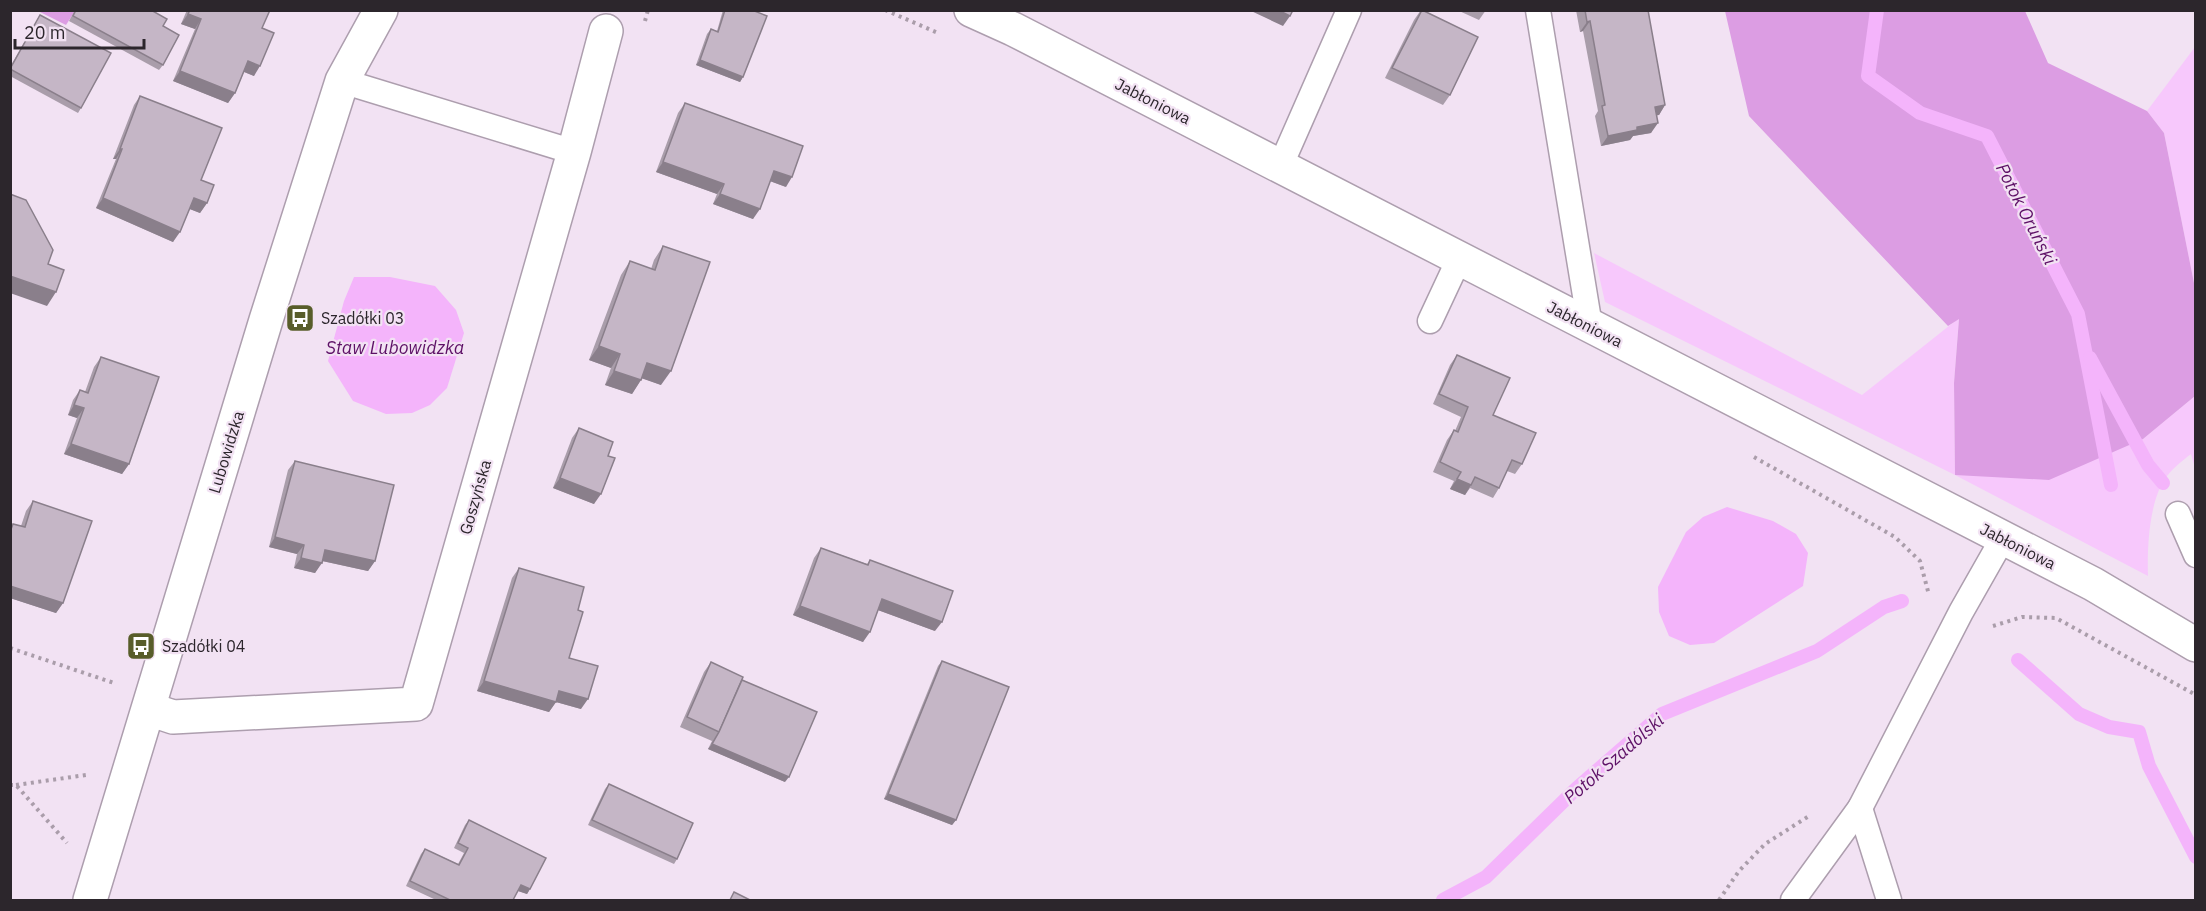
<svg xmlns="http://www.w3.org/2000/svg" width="2206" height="911" viewBox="0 0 2206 911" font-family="'IBM Plex Sans',sans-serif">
  <rect width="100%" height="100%" fill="#f2e2f3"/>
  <g fill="#f7c8fc">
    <polygon points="2195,47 2195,288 2164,133 2147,111"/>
    <path d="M1594 253 1862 395 1959 318 1954 383 1955 474 2143 439 2195 396V468L2191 454C2182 461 2174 467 2167 476 2149 499 2147 548 2148 576L1955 475 1605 302Z"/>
  </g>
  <g fill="#dc9de3">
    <polygon points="38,11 75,11 66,25"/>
    <polygon points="1725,11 2025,11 2048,63 2147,111 2164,133 2195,288 2195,396 2143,439 2049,480 1955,475 1954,383 1959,319 1948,326 1749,116"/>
  </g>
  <g fill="#f4b4fb">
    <polygon points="354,277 390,277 435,286 456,310 464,333 447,388 430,405 412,413 386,414 353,401 328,361 344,301"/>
    <polygon points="1727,507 1773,521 1796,534 1808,553 1803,586 1714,643 1690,645 1669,636 1659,612 1658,587 1686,532 1703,517"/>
  </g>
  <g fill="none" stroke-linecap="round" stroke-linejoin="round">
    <g stroke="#f4b4fb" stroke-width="14">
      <polyline points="1877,10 1868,76 1920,113 1987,136 2078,314 2111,485"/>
      <polyline points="2090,358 2148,465 2163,483"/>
      <polyline points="2018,660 2079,714 2109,727 2139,732 2149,766 2196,857"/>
      <polyline points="1443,900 1486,877 1577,788 1662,714 1817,651 1884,607 1902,601"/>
    </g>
    <g stroke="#ad9eae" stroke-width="27">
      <g id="lane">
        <polyline points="1538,10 1590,326"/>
        <polyline points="342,81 574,152"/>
        <polyline points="1280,167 1349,10"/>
        <polyline points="1430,321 1459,259"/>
        <polyline points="2178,514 2196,555"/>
        <polyline points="1860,808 1889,900"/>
        <polyline points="1793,900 1860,808 1961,612 2003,538"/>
      </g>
    </g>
    <g stroke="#ad9eae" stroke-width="36">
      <polyline id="street" points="149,709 173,717 416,704 574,152 606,31"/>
    </g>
    <g stroke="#ad9eae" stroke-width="36">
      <g id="secondary">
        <polyline points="971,10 1013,29 2093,584 2196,645"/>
        <polyline points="90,900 266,320 342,81 381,10"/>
      </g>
    </g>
    <g stroke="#aa9daa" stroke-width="4" stroke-dasharray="3 4.5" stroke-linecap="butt">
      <polyline points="885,10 938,33"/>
      <polyline points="645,21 648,10"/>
      <polyline points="1754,457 1895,537 1920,561 1929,595"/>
      <polyline points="1993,626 2022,617 2056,618 2196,695"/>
      <polyline points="10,648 114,683"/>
      <polyline points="10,785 16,785 67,843"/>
      <polyline points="16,785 86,775"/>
      <polyline points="1719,900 1739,871 1765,844 1809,816"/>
    </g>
    <use href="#lane" stroke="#fff" stroke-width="24"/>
    <use href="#street" stroke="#fff" stroke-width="33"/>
    <use href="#secondary" stroke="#fff" stroke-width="33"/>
  </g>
  <g fill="#a99daa">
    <polygon points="75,10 151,10 163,26 163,65 159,70 69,21"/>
    <polygon points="187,10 270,10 262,28 254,76 244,72 235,93 228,103 173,81 195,29 181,24"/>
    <polygon points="723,10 752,10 743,77 740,82 696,65 707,34 711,29 717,31"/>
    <polygon points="1421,10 1450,95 1443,105 1385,78 1414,20"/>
    <polygon points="1457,10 1486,10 1479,20"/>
    <polygon points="1576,10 1648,10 1665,105 1659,115 1657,115 1651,133 1633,136 1630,140 1601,146 1595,116 1598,111 1583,31 1580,32"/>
    <polygon points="40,15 81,108 78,113 10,76 10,67"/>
    <polygon points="140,96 201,180 207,203 200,213 190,209 173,242 96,208 116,159 113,159 134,105"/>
    <polygon points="685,103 786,187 770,181 753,219 713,204 717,194 656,172 678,113"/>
    <polygon points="663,246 661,385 642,378 632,394 605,385 611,368 589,360 621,275 630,261 651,269 654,260"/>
    <polygon points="1457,355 1522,464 1515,474 1507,471 1499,488 1493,498 1470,488 1465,495 1450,489 1454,481 1433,472 1447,440 1454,430 1455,431 1461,417 1433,404 1450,365"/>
    <polygon points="101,357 129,464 122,474 64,454 77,418 68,415 73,400 80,390 85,392 94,367"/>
    <polygon points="579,428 608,456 594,504 553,488 572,438"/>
    <polygon points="295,461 375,561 368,571 322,561 315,573 294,568 297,554 269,547 288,470"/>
    <polygon points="33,501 63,603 56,613 10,598 10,528 13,524 21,526 26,511"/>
    <polygon points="821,548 867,564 870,560 935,631 878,610 863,642 793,615 814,558"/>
    <polygon points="519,568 578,610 569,658 581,709 556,702 549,712 477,691 512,578"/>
    <polygon points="942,661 956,820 952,825 884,799 938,666"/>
    <polygon points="711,662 742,680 785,782 708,749 712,741 680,727 704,672"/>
    <polygon points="609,784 677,859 674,864 588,825 605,789"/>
    <polygon points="469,820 530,889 527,894 518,891 513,900 436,900 406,886 421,854 425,849 458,864 464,853 454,848 465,825"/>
  </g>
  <g fill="#8a7f8b">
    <polygon points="1249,10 1278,10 1290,16 1283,26"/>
    <polygon points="188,14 201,19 195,29 181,24"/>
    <polygon points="1590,21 1583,31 1580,32 1587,22"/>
    <polygon points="700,60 743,77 740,82 696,65"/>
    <polygon points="248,61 260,66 254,76 242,71"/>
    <polygon points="180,71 235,93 228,103 173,81"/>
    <polygon points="1665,105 1659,115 1648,117 1655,107"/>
    <polygon points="1658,123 1651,133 1633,136 1630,140 1601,146 1608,136 1637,127"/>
    <polygon points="120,149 122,149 116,159 113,159"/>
    <polygon points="663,162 724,184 717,194 656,172"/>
    <polygon points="774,171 792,177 786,187 767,180"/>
    <polygon points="720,194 760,209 753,219 713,204"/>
    <polygon points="103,198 180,232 173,242 96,208"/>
    <polygon points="194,198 207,203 200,213 187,208"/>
    <polygon points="10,276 56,292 47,306 10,293"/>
    <polygon points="599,346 620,354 611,368 589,360"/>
    <polygon points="647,363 671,371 661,385 638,377"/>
    <polygon points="614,371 641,380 632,394 605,385"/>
    <polygon points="74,405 84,408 77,418 68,415"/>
    <polygon points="71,444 129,464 122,474 64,454"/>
    <polygon points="560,478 601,494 594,504 553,488"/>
    <polygon points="1457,479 1471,485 1465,495 1450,489"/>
    <polygon points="275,537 304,545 297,554 269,547"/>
    <polygon points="325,550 375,561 368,571 318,560"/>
    <polygon points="301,558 322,563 315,573 294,568"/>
    <polygon points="10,586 63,603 56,613 10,598"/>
    <polygon points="882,599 942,622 935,631 875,609"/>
    <polygon points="800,606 870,632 863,642 793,615"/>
    <polygon points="484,681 559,691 588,699 581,709 556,702 549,712 477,691"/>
    <polygon points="712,744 789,777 785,782 708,749"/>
    <polygon points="888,794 956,820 952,825 884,799"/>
    <polygon points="521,885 530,889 527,894 518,891"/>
  </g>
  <g fill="#c5b6c6" stroke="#8a7f8b" stroke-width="1.5">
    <polygon points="76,10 151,10 167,19 163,26 179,35 163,65 73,16"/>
    <polygon points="190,10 270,10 262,28 274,33 260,66 248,61 235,93 180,71 201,19 188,14"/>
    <polygon points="725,10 752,10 767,16 743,77 700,60 711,29 718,32"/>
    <polygon points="1278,10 1293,10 1290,16"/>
    <polygon points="1422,10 1478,37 1450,95 1392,68"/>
    <polygon points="1585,10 1648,10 1665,105 1655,107 1658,123 1637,127 1637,130 1608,136 1602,106 1605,105 1590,21 1587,22"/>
    <polygon points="40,15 111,53 81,108 10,69"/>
    <polygon points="140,96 222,128 201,180 214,185 207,203 194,198 180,232 103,198 122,149 120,149"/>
    <polygon points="685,103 803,146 792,177 774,171 760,209 720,194 724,184 663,162"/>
    <polygon points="10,194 26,200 53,250 48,264 64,270 56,292 10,276"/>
    <polygon points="663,246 710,262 671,371 647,363 641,380 614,371 620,354 599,346 630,261 655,270"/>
    <polygon points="1457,355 1510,378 1493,415 1536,433 1522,464 1512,460 1499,488 1475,477 1471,485 1457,479 1461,472 1440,462 1454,430 1458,432 1468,407 1439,394"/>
    <polygon points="101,357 159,377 129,464 71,444 84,408 74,405 80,390 88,393"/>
    <polygon points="579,428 613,442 608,456 615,458 601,494 560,478"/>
    <polygon points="295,461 394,485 375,561 325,550 322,563 301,558 304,545 275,537"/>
    <polygon points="33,501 92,521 63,603 10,586 10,532 13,524 25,527"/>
    <polygon points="821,548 868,565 870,560 953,591 942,622 882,599 870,632 800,606"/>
    <polygon points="519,568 584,587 578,610 583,612 569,658 598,666 588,699 559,691 556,702 484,681"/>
    <polygon points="942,661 1009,687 956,820 888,794"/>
    <polygon points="711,662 743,677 719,732 687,717"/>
    <polygon points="742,680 817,712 789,777 712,744 719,732"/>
    <polygon points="609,784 693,823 677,859 592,820"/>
    <polygon points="469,820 546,858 530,889 521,885 513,900 450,900 410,881 425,849 459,865 468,848 458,843"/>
    <polygon points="734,892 750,900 730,900"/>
  </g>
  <defs>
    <g id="bus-square" transform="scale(1.5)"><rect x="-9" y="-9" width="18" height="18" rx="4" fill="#585d2a" stroke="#f2e2f3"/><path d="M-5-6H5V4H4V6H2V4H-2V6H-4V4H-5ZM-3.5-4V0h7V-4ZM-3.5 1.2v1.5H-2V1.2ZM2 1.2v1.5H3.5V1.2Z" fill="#fff"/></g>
  </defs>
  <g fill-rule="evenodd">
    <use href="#bus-square" x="300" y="318"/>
    <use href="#bus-square" x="141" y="646"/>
  </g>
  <g text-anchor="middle" stroke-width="4.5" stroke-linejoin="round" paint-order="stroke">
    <g font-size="16" fill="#2c262c" stroke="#f2e2f3">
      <text transform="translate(1153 101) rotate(27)" y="6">Jabłoniowa</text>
      <text transform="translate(1585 324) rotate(27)" y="6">Jabłoniowa</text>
      <text transform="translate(226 452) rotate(-73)" y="6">Lubowidzka</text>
      <text transform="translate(475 497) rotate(-74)" y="6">Goszyńska</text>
      <text transform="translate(2018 546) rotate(27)" y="6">Jabłoniowa</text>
    </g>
    <g font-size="16" fill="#2c262c" stroke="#f2e2f3" text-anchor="start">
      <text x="321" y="324">Szadółki 03</text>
      <text x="162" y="652">Szadółki 04</text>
    </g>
    <g font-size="18" font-style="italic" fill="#5d1066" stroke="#f2e2f3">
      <text transform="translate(2026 214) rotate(63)" y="6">Potok Oruński</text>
      <text x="395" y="354">Staw Lubowidzka</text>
      <text transform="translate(1614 759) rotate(-41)" y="6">Potok Szadólski</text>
    </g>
  </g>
  <rect width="2206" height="911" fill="none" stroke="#2c262c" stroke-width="24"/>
  <path d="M15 39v9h129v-9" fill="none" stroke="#2c262c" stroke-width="3"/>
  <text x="24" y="39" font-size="18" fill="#2c262c" stroke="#f2e2f3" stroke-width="4.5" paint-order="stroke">20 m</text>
</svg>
